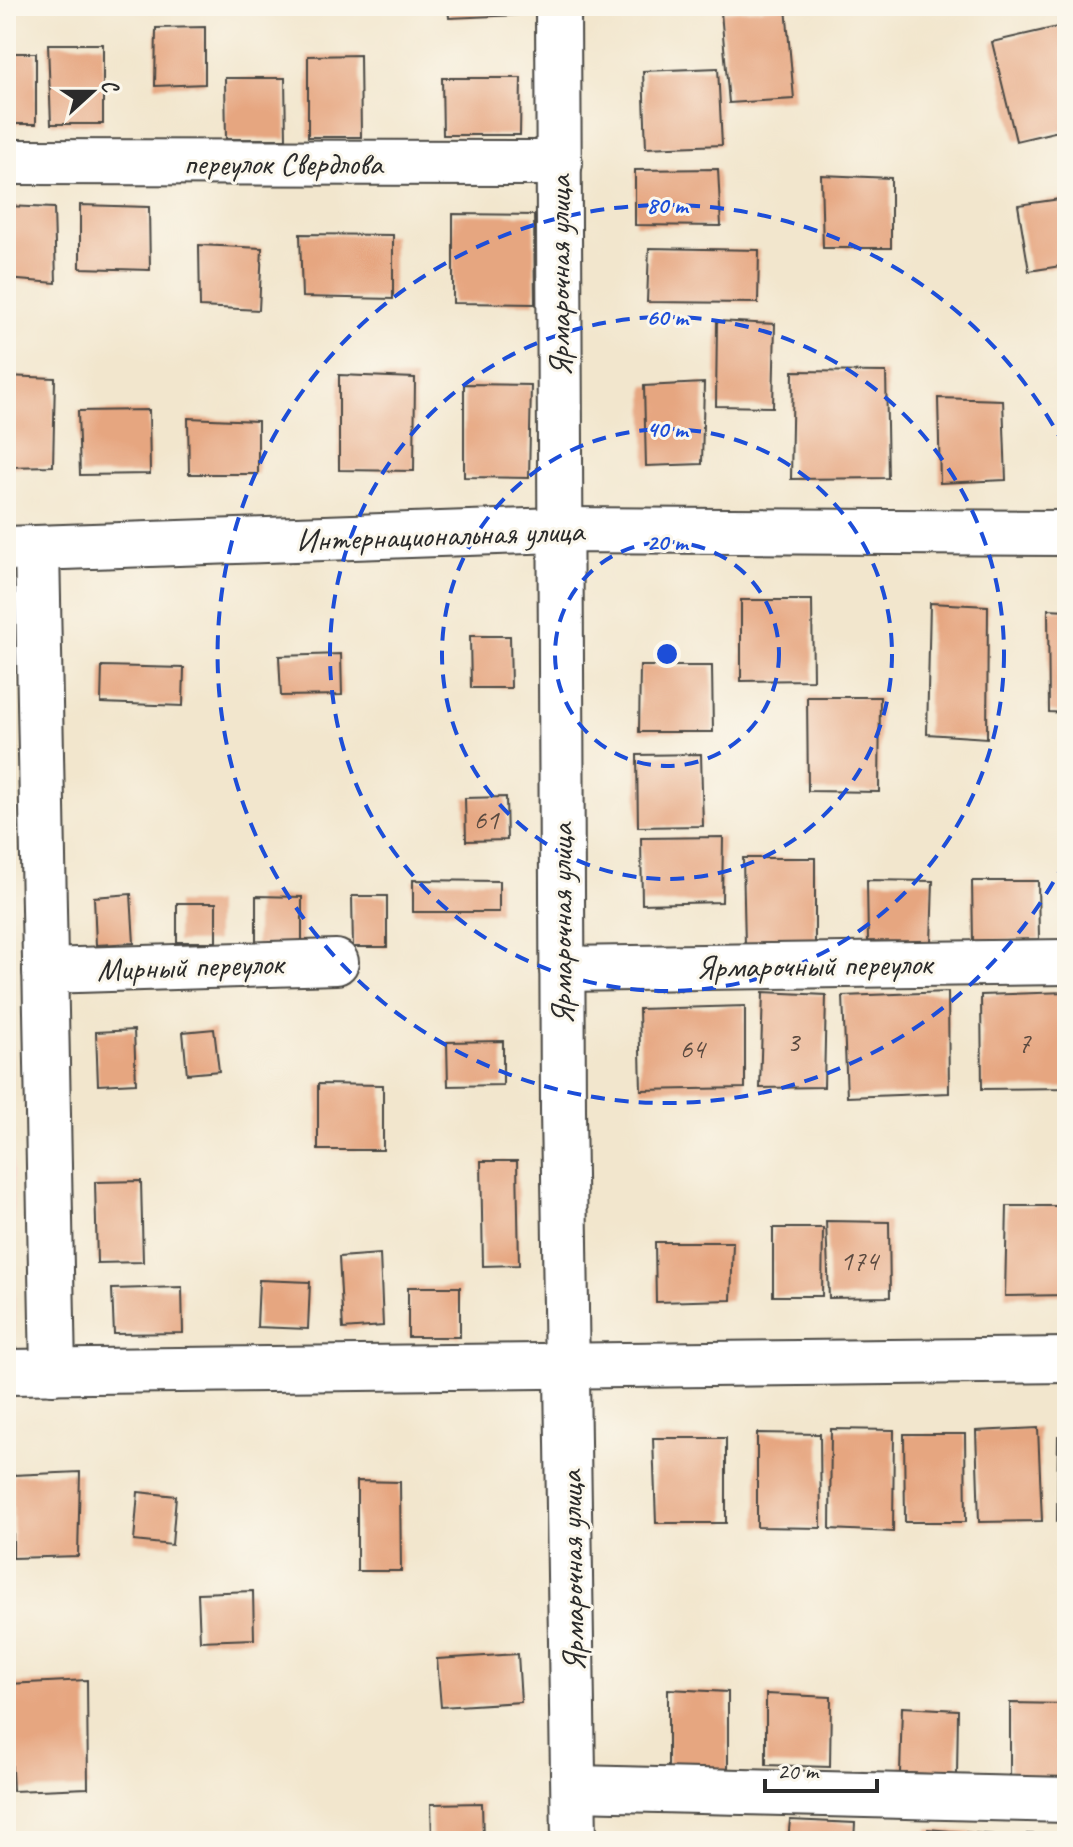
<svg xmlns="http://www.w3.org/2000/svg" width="1073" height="1847" viewBox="0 0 1073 1847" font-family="Caveat,sans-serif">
  <rect width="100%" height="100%" fill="#fbf7ec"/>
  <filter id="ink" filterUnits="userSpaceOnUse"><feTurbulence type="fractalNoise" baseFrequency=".0125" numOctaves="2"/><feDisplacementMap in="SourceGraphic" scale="16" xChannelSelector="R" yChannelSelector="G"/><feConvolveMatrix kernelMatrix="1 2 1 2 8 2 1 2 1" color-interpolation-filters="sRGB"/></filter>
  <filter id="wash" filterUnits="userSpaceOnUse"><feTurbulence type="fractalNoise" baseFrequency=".006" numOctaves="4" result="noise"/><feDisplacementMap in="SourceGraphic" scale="32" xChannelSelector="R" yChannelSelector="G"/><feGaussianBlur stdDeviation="1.8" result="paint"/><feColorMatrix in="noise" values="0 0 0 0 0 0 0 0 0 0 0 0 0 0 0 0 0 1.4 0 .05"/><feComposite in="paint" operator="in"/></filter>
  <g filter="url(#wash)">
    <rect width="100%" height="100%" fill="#f2e6cd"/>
    <polygon fill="#f7d0cb" points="6,637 15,1335 6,1335"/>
    <g id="blocks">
      <g fill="#e6a680">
        <polygon points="448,6 518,6 518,15 449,18"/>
        <polygon points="786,7 794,99 729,103 721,12"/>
        <polygon points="1062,26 1067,48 1067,129 1016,141 992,42"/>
        <polygon points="205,27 205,84 155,86 156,28"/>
        <polygon points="48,44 103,44 103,124 51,124"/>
        <rect x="6" y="53" width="30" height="71"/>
        <polygon points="360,55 361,137 308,137 308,56"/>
        <polygon points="718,68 722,145 646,148 643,71"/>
        <polygon points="225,78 285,78 286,139 226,139"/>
        <polygon points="442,78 521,78 520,135 443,135"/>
        <polygon points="718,169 721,226 635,225 635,170"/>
        <polygon points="821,175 891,178 891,248 823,248"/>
        <polygon points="1067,198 1067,265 1029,271 1018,205"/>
        <polygon points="80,205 149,207 150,270 80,268"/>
        <polygon points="6,206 54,208 56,283 6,279"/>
        <polygon points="453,214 534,215 535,304 453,303"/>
        <polygon points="300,234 393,235 393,299 302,297"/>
        <polygon points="199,245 262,248 259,310 200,307"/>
        <polygon points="649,248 759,250 758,303 647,302"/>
        <polygon points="717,321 775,324 773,407 716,406"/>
        <polygon points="793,371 886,372 888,478 791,479"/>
        <polygon points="339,375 415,378 414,471 339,470"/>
        <polygon points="6,376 55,378 53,466 6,467"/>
        <polygon points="704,383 702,464 646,466 644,386"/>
        <polygon points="464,384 531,385 529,478 464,477"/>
        <polygon points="938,398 1003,400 1006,480 940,483"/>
        <polygon points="149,410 150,474 80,475 78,411"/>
        <polygon points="188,418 258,421 258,474 189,474"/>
        <polygon points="741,600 812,600 813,680 741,681"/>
        <polygon points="930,603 988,606 987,738 927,734"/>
        <polygon points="1048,609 1067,610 1067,713 1049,712"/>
        <polygon points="470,636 510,636 511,688 471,688"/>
        <polygon points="341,654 342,695 281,696 279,656"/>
        <polygon points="102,666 184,668 183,706 101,703"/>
        <polygon points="640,666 712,666 713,732 639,732"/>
        <polygon points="807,697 880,697 879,792 808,791"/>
        <polygon points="701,754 703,826 638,827 637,755"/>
        <polygon points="506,797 507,840 466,841 465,798"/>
        <polygon points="723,837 722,902 642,904 641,838"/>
        <polygon points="743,858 815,858 815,945 745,945"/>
        <polygon points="413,880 499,881 499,912 413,912"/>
        <polygon points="867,880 933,881 931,943 868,941"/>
        <polygon points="972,881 1038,881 1039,939 973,941"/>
        <polygon points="131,894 134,943 96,945 94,897"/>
        <polygon points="256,896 302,897 302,945 256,945"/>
        <polygon points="352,896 387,896 387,947 353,947"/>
        <rect x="177" y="903" width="39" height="39"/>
        <polygon points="763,992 826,995 824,1087 760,1088"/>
        <polygon points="948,992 949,1093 847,1097 843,996"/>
        <polygon points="1067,992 1067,1088 982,1089 981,995"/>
        <polygon points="745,1006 745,1088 641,1090 639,1009"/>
        <polygon points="214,1029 219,1071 187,1074 183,1032"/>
        <polygon points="134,1030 136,1083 98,1085 96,1032"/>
        <polygon points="503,1041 503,1085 448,1086 447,1042"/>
        <polygon points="318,1084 383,1085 383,1150 318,1150"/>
        <polygon points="481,1161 517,1161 519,1265 483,1266"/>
        <polygon points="141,1181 143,1262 97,1263 95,1182"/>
        <polygon points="1007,1206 1067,1206 1067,1295 1005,1296"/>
        <polygon points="826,1221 889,1222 890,1297 829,1298"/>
        <polygon points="773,1228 823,1228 822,1296 773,1296"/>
        <polygon points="655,1242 733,1242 731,1300 656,1302"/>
        <polygon points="380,1254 383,1326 343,1329 339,1257"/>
        <polygon points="259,1280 310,1282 308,1329 257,1327"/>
        <polygon points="182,1287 183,1333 114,1334 112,1289"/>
        <rect x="408" y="1287" width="52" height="50"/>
        <polygon points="1038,1428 1042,1521 979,1522 976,1431"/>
        <polygon points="831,1429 894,1430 893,1532 830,1529"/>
        <polygon points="757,1433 820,1434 821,1528 757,1527"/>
        <polygon points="904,1434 965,1434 966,1522 905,1522"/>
        <polygon points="1058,1436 1067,1436 1067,1521 1057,1521"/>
        <polygon points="653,1438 726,1438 726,1523 656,1523"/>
        <polygon points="80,1472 78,1556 13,1558 13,1475"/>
        <polygon points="357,1481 400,1482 401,1571 357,1571"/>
        <polygon points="138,1492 176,1496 172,1545 134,1541"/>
        <polygon points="253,1591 254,1639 200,1641 198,1593"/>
        <polygon points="518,1654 521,1702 441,1707 437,1659"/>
        <polygon points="87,1680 88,1788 13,1791 8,1684"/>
        <polygon points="668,1689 728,1692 728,1776 668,1774"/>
        <polygon points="766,1694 831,1697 830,1767 766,1765"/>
        <polygon points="1010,1703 1067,1704 1067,1784 1010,1780"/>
        <polygon points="902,1707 958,1710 957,1775 900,1773"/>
        <polygon points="482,1803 483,1841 432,1841 431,1804"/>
        <polygon points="790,1820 855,1823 854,1841 788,1841"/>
        <polygon points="928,1829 994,1835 994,1841 927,1841"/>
        <polygon points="1027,1834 1067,1836 1067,1841 1027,1841"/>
      </g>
    </g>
  </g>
  <g filter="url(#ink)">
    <use href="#blocks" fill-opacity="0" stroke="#494743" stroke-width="2"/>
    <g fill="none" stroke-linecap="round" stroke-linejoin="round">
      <g stroke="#494743" stroke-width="48">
        <g id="street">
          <polyline points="558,6 563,1109 574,1841"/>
          <polyline points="6,162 560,163"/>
          <polyline points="37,548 53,1372"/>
          <polyline points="6,549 558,530 1067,533"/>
          <polyline points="562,969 1067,962"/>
          <polyline points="45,971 336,962"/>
          <polyline points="575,1788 1067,1800"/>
        </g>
      </g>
      <g stroke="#494743" stroke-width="48">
        <polyline id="secondary" points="6,1372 1067,1360"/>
      </g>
      <use href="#street" stroke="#fff" stroke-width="44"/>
      <use href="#secondary" stroke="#fff" stroke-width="44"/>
    </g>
  </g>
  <g fill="none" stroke="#1d4ed8" stroke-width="4" stroke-dasharray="14 10">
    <circle cx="667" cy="654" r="112"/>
    <circle cx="667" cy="654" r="225"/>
    <circle cx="667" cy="654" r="337"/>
    <path d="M1065 861A449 449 0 1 1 1065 447"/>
  </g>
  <g text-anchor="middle" stroke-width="6" stroke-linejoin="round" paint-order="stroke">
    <g font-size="28" fill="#5a4a40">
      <text x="486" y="829">61</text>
      <text x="793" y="1051">3</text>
      <text x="1024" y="1052">7</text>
      <text x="692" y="1058">64</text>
      <text x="859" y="1270">174</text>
    </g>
    <g font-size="32" fill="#2b2b2b" stroke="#fbf7ec">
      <text x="283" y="174">переулок Свердлова</text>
      <text transform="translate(559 276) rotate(-90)" y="11">Ярмарочная улица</text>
      <text transform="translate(440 535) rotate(-2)" y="11">Интернациональная улица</text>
      <text transform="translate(561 924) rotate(-90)" y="11">Ярмарочная улица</text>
      <text transform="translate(814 965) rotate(-1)" y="11">Ярмарочный переулок</text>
      <text transform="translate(190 966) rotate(-2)" y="11">Мирный переулок</text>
      <text transform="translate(572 1571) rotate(-91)" y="11">Ярмарочная улица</text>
    </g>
  </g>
  <circle cx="667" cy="654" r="12" fill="#1d4ed8" stroke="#fbf7ec" stroke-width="4"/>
  <g font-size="24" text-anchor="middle" font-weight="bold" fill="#1d4ed8" stroke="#fbf7ec" stroke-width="6" stroke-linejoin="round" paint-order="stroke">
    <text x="667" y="213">80 m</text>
    <text x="667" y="325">60 m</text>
    <text x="667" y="437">40 m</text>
    <text x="667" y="550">20 m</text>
  </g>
  <rect width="1073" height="1847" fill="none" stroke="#fbf7ec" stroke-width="32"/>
  <g transform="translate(92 92) rotate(69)" stroke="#fbf7ec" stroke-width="6" paint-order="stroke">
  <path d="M0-6L14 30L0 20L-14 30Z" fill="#2b2b2b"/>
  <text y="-12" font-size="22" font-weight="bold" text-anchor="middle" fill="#2b2b2b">С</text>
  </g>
  <path d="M765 1779v12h112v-12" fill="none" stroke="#2b2b2b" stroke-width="4"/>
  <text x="777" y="1779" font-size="24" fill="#2b2b2b" stroke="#fbf7ec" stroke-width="6" paint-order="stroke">20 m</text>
</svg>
